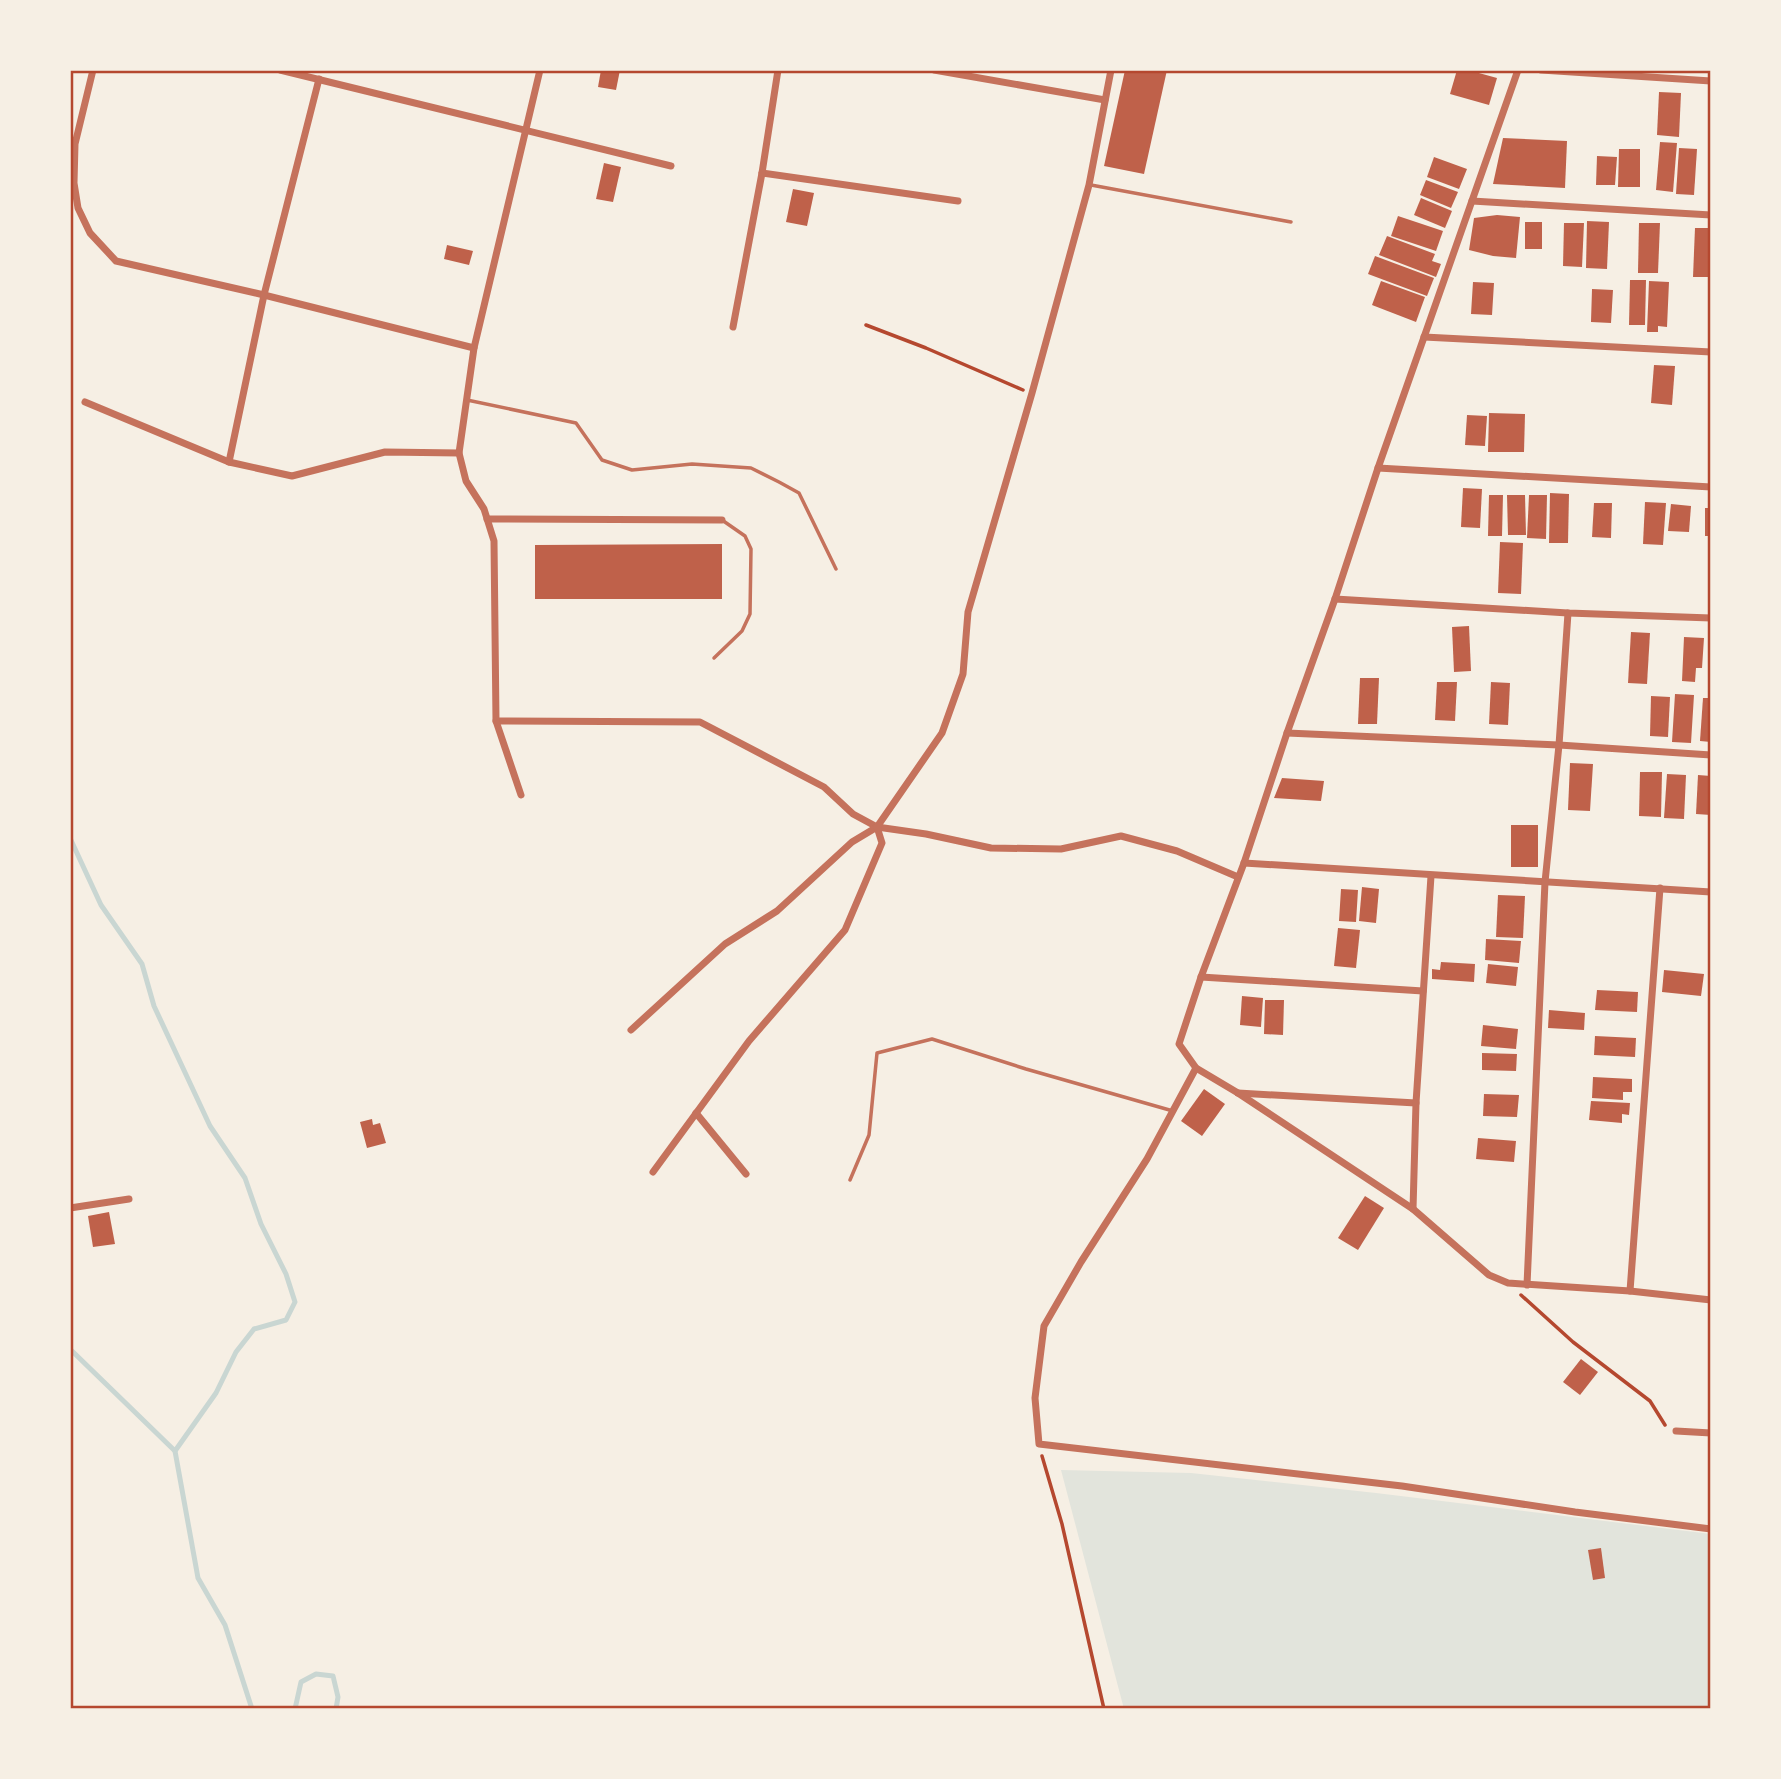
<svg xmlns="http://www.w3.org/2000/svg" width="1781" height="1779" viewBox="0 0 1781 1779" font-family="Commissioner,sans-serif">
  <rect width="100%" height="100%" fill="#f6efe4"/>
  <polygon fill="#e2e4dc" points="1061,1470 1191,1473 1376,1493 1711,1534 1711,1709 1124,1709"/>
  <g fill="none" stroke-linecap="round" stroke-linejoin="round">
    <g stroke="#c9d6d2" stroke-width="5">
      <polyline points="70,838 101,905 142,964 154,1006 210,1126 245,1178 261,1224 286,1274 295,1302 286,1320 254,1329 236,1352 216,1393 175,1451 198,1578 225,1625 252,1709"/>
      <polyline points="70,1355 72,1351 175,1451"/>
      <polyline points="295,1709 301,1682 316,1674 333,1676 338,1697 336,1709"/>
    </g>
  </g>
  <g fill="#bf614a">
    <polygon points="601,70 620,70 616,90 598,87"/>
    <polygon points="1125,70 1167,70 1144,174 1104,166"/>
    <polygon points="1457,70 1468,70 1497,78 1489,105 1450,94"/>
    <polygon points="1659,92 1681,93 1679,137 1657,135"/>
    <polygon points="1503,138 1567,141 1565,188 1493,184"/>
    <polygon points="1660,142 1677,143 1673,192 1656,190"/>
    <polygon points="1679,148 1697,149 1694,195 1676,194"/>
    <polygon points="1619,149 1640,149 1640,187 1618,187"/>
    <polygon points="1597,156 1617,157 1615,185 1596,185"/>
    <polygon points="1434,157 1467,169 1459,189 1427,177"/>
    <polygon points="604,163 621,167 613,202 596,199"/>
    <polygon points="1426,180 1458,192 1451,208 1420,195"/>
    <polygon points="793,189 814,193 807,226 786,222"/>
    <polygon points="1421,198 1452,211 1445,228 1414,215"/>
    <polygon points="1497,215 1520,217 1516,258 1493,256 1469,250 1474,218"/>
    <polygon points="1398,216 1443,231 1436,251 1391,236"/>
    <polygon points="1587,221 1609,222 1607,269 1586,268"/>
    <rect x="1525" y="222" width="17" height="27"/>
    <polygon points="1564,223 1584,223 1582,267 1563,266"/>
    <polygon points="1639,223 1660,223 1658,273 1638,273"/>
    <polygon points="1695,228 1711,228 1711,277 1693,277"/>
    <polygon points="1387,236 1435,254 1432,261 1441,264 1436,277 1379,255"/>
    <polygon points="447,245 473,251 469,265 444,259"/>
    <polygon points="1375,256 1434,278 1427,296 1368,274"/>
    <polygon points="1630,280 1646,280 1645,325 1629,325"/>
    <polygon points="1381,281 1425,297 1416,322 1372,305"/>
    <polygon points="1649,281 1669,282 1667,327 1658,326 1658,332 1647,332"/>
    <polygon points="1473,282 1494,283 1492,315 1471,314"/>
    <polygon points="1592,289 1613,290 1611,323 1591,322"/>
    <polygon points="1654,365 1675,366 1672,405 1651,403"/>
    <polygon points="1489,413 1525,414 1524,452 1488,452"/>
    <polygon points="1467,415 1487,416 1485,446 1465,445"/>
    <polygon points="1463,488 1482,489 1480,528 1461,527"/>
    <polygon points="1550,493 1569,494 1568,543 1549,543"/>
    <polygon points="1489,495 1503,495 1502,536 1488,536"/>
    <polygon points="1507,495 1525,495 1526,535 1508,535"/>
    <polygon points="1529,495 1547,495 1546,539 1527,538"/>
    <polygon points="1645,502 1666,503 1663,545 1643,544"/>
    <polygon points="1594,503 1612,503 1611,538 1592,537"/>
    <polygon points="1671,504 1691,506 1689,532 1668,531"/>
    <rect x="1705" y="508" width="6" height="28"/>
    <polygon points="1500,542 1523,543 1521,594 1498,593"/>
    <polygon points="722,544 722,599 535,599 535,545"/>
    <polygon points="1469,626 1471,671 1454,672 1452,627"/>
    <polygon points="1631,632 1650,633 1647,684 1628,683"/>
    <polygon points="1684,637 1704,638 1702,668 1696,668 1695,682 1682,681"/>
    <polygon points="1360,678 1379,678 1377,724 1358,724"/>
    <polygon points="1437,682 1457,682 1455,721 1435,720"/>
    <polygon points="1491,682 1510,683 1508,725 1489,724"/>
    <polygon points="1675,694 1694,695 1691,743 1672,742"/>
    <polygon points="1651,696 1670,697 1668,737 1650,736"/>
    <polygon points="1703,698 1711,698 1711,742 1700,741"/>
    <polygon points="1570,763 1593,764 1590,811 1568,810"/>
    <polygon points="1640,772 1662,772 1661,817 1639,816"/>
    <polygon points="1667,774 1686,775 1684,819 1664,818"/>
    <polygon points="1698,775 1711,776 1711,815 1696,814"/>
    <polygon points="1282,778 1324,781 1321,801 1274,798"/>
    <rect x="1511" y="825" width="27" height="42"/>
    <polygon points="1362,887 1379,889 1376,923 1359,921"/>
    <polygon points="1341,889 1358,890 1356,922 1339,921"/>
    <polygon points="1498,895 1525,896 1523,938 1496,937"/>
    <polygon points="1338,928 1360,930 1356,968 1334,966"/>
    <polygon points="1486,939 1521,941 1519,963 1485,960"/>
    <polygon points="1441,962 1475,964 1474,982 1432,979 1432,969 1440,970"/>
    <polygon points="1488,964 1518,967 1516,986 1486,983"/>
    <polygon points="1664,970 1704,974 1701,996 1662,992"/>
    <polygon points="1597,990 1638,992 1637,1012 1595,1010"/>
    <polygon points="1242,996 1263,998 1261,1027 1240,1025"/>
    <polygon points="1265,1000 1284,1000 1283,1035 1264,1034"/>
    <polygon points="1549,1010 1585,1013 1584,1030 1548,1028"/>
    <polygon points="1483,1025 1518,1029 1516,1049 1481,1046"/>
    <polygon points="1595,1036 1636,1038 1635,1057 1594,1055"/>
    <polygon points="1482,1053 1517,1054 1516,1071 1482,1070"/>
    <polygon points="1593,1077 1632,1079 1632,1092 1623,1092 1623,1100 1592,1098"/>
    <polygon points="1204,1089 1225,1104 1202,1136 1181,1121"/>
    <polygon points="1484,1094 1519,1095 1517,1117 1483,1116"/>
    <polygon points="1591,1101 1630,1103 1629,1115 1622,1114 1622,1123 1589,1120"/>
    <polygon points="372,1119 373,1125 380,1123 386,1143 367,1148 360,1122"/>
    <polygon points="1478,1138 1516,1141 1514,1162 1476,1159"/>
    <polygon points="1365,1196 1384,1208 1358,1250 1338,1238"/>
    <polygon points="109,1212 115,1244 93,1247 88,1216"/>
    <polygon points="1581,1359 1598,1372 1580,1395 1563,1382"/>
    <polygon points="1601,1548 1605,1578 1593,1580 1588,1550"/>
  </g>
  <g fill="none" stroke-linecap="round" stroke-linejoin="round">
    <g stroke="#b5482f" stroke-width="3.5">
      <polyline points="866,325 926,348 1023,390"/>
      <polyline points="1521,1295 1573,1342 1650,1401 1665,1425"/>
      <polyline points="1042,1456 1062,1524 1104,1709"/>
    </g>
    <g stroke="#c5725c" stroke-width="3.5">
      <polyline points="1091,185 1291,222"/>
      <polyline points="467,400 576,423 602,460 632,470 692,464 751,468 779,482 799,493 836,569"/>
      <polyline points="714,658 742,631 750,614 751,549 745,536 722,520"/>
      <polyline points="850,1180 869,1135 877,1053 932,1039 1026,1069 1173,1111"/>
    </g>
    <g stroke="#c5725c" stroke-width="7">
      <polyline points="93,70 75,144 74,183 78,208 90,233 116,261 264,295 474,348"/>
      <polyline points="280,70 671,166"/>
      <polyline points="934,70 1105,100"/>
      <polyline points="1518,70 1378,468 1335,599 1287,733 1244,863 1201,977 1179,1044 1196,1068 1238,1093 1413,1209 1489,1275 1508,1283 1630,1291 1711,1300"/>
      <polyline points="1541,70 1711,81"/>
      <polyline points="762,173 958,201"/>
      <polyline points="1472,201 1711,215"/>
      <polyline points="733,327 762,173 778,70"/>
      <polyline points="1424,337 1711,352"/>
      <polyline points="85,402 229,462 292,476 385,452 459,453"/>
      <polyline points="229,462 264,295 319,79"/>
      <polyline points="1378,468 1711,487"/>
      <polyline points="487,519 722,520"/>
      <polyline points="1335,599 1568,613 1711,618"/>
      <polyline points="496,721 700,722 824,787 853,814 877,827 926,834 991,848 1061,849 1121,836 1177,851 1238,877"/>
      <polyline points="1287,733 1559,745 1711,755"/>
      <polyline points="521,795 496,721 494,541 484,509 466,481 459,453 474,348 540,70"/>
      <polyline points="1244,863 1711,892"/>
      <polyline points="1201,977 1423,991"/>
      <polyline points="631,1030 725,944 777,911 852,842 877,827"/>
      <polyline points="1196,1068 1147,1159 1081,1262 1044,1326 1035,1398 1039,1444 1402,1486 1575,1512 1711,1529"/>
      <polyline points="1238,1093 1416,1103"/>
      <polyline points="696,1113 746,1174"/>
      <polyline points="653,1172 749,1041 845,930 882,843 877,827 942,733 963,674 968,612 1032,393 1089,185 1111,70"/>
      <polyline points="70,1208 129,1199"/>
      <polyline points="1413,1209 1416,1103 1431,876"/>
      <polyline points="1527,1285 1545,882 1559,745 1568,613"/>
      <polyline points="1630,1291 1660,888"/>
      <polyline points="1676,1431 1711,1433"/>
    </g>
  </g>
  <rect width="1781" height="1779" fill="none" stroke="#f6efe4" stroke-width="144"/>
  <rect x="72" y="72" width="1637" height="1635" fill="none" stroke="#b5482f" stroke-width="2.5"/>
</svg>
